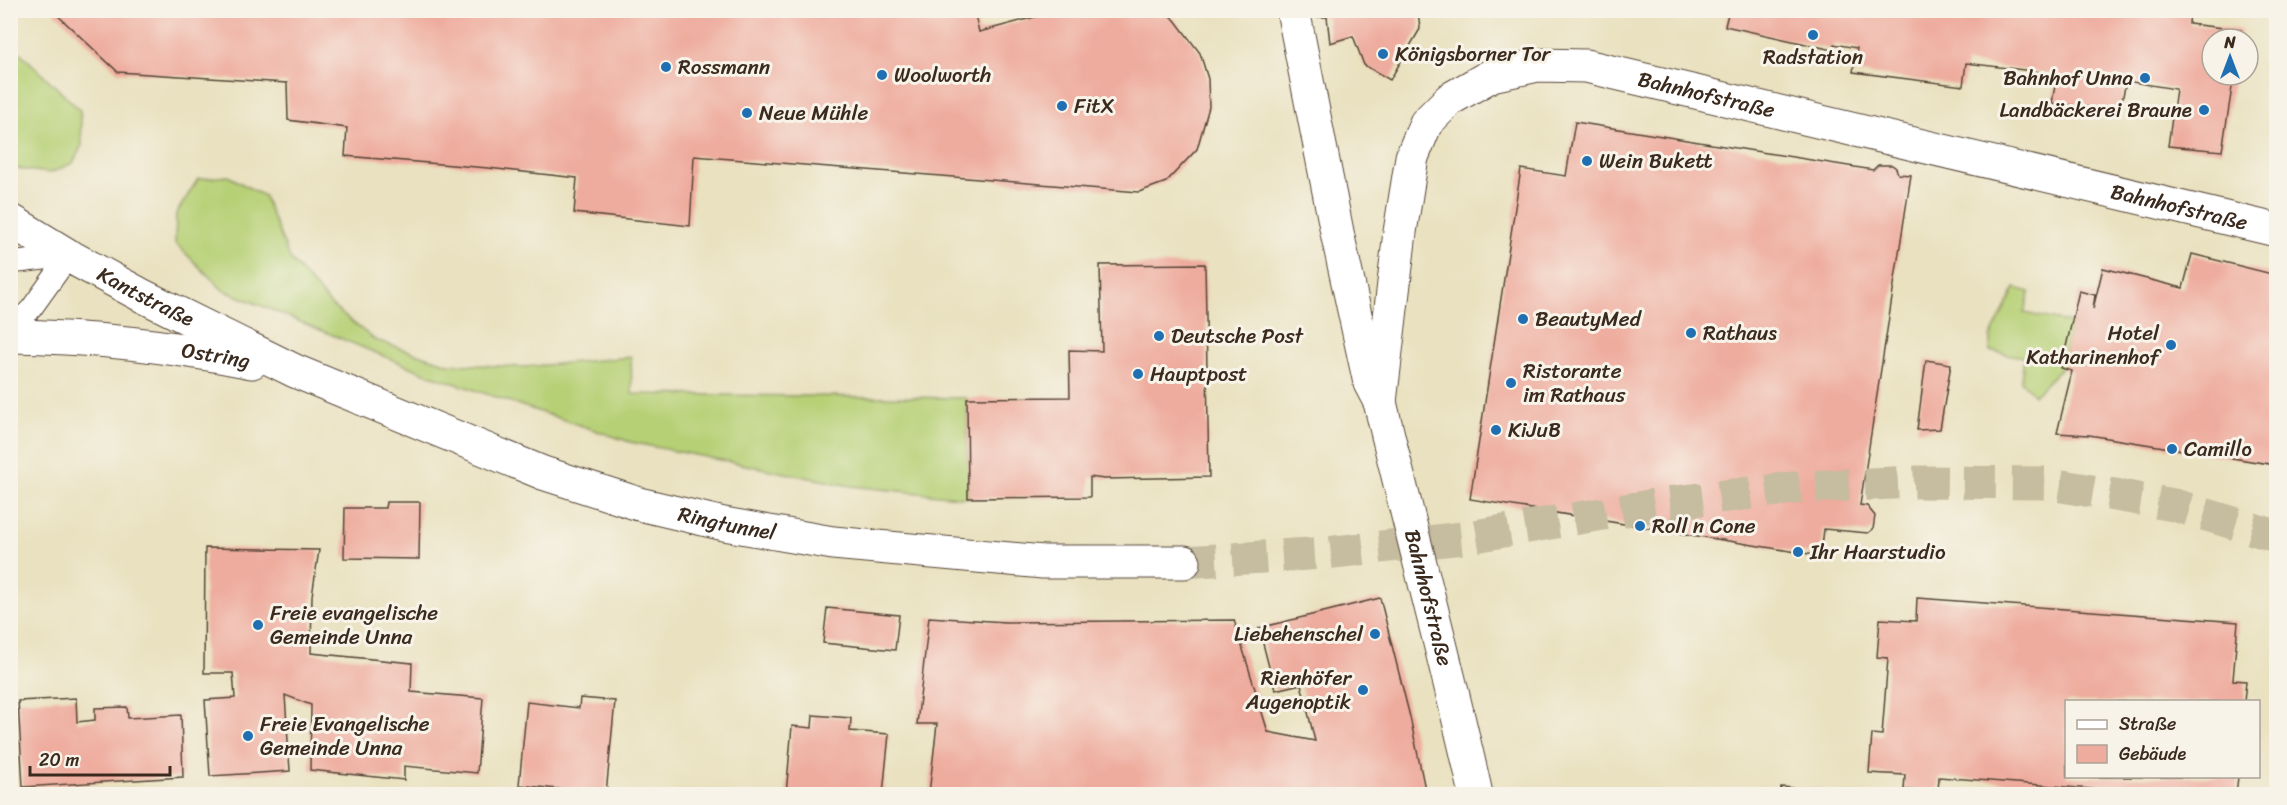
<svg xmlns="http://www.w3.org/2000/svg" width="2287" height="805" viewBox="0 0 2287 805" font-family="Sriracha,sans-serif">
  <rect width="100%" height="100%" fill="#f7f3e8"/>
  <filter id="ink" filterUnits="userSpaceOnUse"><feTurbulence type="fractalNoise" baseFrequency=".0167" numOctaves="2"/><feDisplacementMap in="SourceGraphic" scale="12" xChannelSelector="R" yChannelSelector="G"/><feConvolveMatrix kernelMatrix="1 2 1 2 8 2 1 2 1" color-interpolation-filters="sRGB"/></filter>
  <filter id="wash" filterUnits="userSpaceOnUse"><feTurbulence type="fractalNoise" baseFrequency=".008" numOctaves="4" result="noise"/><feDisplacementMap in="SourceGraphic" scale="24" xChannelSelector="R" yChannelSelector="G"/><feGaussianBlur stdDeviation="1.35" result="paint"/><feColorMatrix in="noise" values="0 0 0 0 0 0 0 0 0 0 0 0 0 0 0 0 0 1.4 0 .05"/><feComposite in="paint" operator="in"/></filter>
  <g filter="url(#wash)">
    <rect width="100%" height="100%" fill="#e9e1bf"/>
    <g fill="#b6d075" stroke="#787d4a" stroke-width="1.5">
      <polygon points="11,44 80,110 82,145 73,163 50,173 11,168"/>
      <polygon points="228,176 264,196 290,259 332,306 375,340 449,364 524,367 631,357 632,394 967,398 968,498 851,486 630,442 427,374 223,290 175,243 176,214 198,179"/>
      <polygon points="2015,288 2030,292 2024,313 2072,323 2061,368 2034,395 2021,381 2024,357 1990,351 1990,338"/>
    </g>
    <g id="blocks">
      <g fill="#eeac9e">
        <polygon points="52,10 974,10 979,32 1061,10 1162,10 1175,20 1200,53 1208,79 1209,107 1197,149 1166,182 1139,192 694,156 690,226 574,213 577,178 488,168 345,156 347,128 288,120 287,83 118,72"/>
        <polygon points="1318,10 1418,10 1420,29 1390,80 1364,65 1353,36 1330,43 1327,17 1318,17"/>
        <polygon points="1729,10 2190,10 2189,24 2241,30 2240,39 2212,39 2212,75 2234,75 2222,151 2168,146 2176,89 2126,81 2120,111 2052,103 2057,74 1966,63 1963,86 1853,72 1857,48 1834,44 1833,50 1725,26"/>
        <polygon points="2275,44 2276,44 2276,84 2271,72"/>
        <polygon points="1575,122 1873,170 1878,165 1892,165 1896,168 1898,174 1911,175 1860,505 1867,506 1875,516 1873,529 1868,533 1824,529 1821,556 1470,499 1521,169 1566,176"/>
        <polygon points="2192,254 2276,275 2276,465 2089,435 2057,433 2072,371 2061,368 2079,291 2095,295 2093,309 2103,268 2183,288"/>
        <polygon points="1205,264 1209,477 1104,479 1090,477 1090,497 968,498 967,398 1070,397 1069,350 1102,351 1100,265"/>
        <polygon points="1926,360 1951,364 1940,429 1917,430"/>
        <polygon points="386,502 420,502 419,559 344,558 345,508 385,508"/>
        <polygon points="205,548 319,550 312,596 311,653 412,663 411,692 483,698 477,773 404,766 404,780 310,770 311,705 285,695 290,771 210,776 205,700 235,698 233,673 204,673"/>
        <polygon points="1380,598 1410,717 1426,794 929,794 937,724 917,724 929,617 1005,622 1234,620 1268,732 1315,741 1301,684 1275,690 1259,628"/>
        <polygon points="1917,598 2238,622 2233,680 2246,681 2244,702 2066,702 2067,777 2238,777 2236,794 2155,794 1939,777 1938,792 1904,790 1905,775 1869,773 1872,734 1882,735 1888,658 1877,657 1880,619 1916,621"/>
        <polygon points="827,608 899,615 895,650 823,643"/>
        <polygon points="76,698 77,722 95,720 95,708 127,707 128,718 181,715 183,777 23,787 18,701"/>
        <polygon points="580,698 615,701 606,794 519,785 527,702 579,708"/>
        <polygon points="813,715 851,718 850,731 889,734 883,794 786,794 792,726 812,728"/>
        <polygon points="1781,787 1823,790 1822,794 1780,794"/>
      </g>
    </g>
  </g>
  <g filter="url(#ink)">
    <use href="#blocks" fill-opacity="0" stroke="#554536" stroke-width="1.5"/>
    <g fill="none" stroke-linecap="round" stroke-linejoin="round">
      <polyline stroke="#c6bc9f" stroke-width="33" stroke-dasharray="33 16" stroke-linecap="butt" points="1184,562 1325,553 1463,538 1667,503 1802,487 1917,482 2045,483 2174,505 2276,536"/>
      <g stroke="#554536" stroke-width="23">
        <g id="lane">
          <polyline points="10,263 69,256"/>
          <polyline points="10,329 31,309 69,256"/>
        </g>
      </g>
      <g stroke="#554536" stroke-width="35">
        <g id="street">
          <path id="s1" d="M1293 10 1338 237 1370 383 1380 402C1411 533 1447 663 1476 794"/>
          <path id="s2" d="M1380 402 1400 232 1412 157 1426 123 1450 99 1492 75 1538 65 1586 66 2276 230"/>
        </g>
      </g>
      <g stroke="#554536" stroke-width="35">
        <g id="secondary">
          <path id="s3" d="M10 220 69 256 141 295 295 371 543 473 639 504 724 524 833 543 1043 562H1184"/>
          <path id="s4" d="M10 336C92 337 172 346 252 362"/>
        </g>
      </g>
      <use href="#lane" stroke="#fff" stroke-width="21"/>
      <use href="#street" stroke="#fff" stroke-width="33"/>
      <use href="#secondary" stroke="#fff" stroke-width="33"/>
    </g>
  </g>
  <g fill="#1f6fb2" stroke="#f7f3e8" stroke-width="2">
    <circle cx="1813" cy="35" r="6"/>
    <circle cx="1383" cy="54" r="6"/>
    <circle cx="666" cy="67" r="6"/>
    <circle cx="882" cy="75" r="6"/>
    <circle cx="2145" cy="78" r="6"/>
    <circle cx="1062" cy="106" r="6"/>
    <circle cx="2204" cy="110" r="6"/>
    <circle cx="747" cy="113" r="6"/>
    <circle cx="1587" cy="161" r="6"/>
    <circle cx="1523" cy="319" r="6"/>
    <circle cx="1691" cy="333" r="6"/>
    <circle cx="1159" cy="336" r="6"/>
    <circle cx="2171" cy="345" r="6"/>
    <circle cx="1138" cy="374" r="6"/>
    <circle cx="1511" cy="383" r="6"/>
    <circle cx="1496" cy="430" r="6"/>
    <circle cx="2172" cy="449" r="6"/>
    <circle cx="1640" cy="526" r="6"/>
    <circle cx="1798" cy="552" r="6"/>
    <circle cx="258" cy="625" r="6"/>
    <circle cx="1375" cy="634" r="6"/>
    <circle cx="1363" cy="690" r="6"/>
    <circle cx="248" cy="736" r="6"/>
  </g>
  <g text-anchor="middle" stroke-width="6" stroke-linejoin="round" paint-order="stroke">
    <g font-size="21" fill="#3b2a1e" stroke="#f7f3e8" text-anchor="start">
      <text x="1395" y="61">Königsborner Tor</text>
      <text x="1813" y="64" text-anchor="middle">Radstation</text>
      <text x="678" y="74">Rossmann</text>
      <text x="894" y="82">Woolworth</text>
      <text x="2133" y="85" text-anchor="end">Bahnhof Unna</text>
      <text x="1074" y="113">FitX</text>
      <text x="2192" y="117" text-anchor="end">Landbäckerei Braune</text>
      <text x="759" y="120">Neue Mühle</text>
      <text x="1599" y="168">Wein Bukett</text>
      <text x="1535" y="326">BeautyMed</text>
      <text x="1703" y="340">Rathaus</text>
      <text x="2159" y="340" text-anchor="end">Hotel<tspan x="2159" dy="24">Katharinenhof</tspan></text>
      <text x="1171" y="343">Deutsche Post</text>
      <text x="1523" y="378">Ristorante<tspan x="1523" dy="24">im Rathaus</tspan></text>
      <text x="1150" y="381">Hauptpost</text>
      <text x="1508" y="437">KiJuB</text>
      <text x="2184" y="456">Camillo</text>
      <text x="1652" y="533">Roll n Cone</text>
      <text x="1810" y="559">Ihr Haarstudio</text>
      <text x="270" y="620">Freie evangelische<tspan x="270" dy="24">Gemeinde Unna</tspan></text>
      <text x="1363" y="641" text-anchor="end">Liebehenschel</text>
      <text x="1351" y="685" text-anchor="end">Rienhöfer<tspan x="1351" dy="24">Augenoptik</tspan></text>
      <text x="260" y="731">Freie Evangelische<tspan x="260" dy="24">Gemeinde Unna</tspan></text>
    </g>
    <g font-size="21" fill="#3b2a1e" stroke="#f7f3e8">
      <text dy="7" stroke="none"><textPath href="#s2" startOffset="585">Bahnhofstraße</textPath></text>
      <text dy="7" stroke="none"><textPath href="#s2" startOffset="1071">Bahnhofstraße</textPath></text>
      <text dy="7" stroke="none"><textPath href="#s3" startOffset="156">Kantstraße</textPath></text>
      <text dy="7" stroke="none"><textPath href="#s4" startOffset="207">Ostring</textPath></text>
      <text dy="7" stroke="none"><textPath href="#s3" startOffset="782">Ringtunnel</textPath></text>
      <text dy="7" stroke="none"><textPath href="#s1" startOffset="604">Bahnhofstraße</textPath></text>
    </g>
  </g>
  <rect width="2287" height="805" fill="none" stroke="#f7f3e8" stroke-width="36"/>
  <rect x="2065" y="700" width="195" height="78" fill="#f7f3e8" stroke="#aca397" stroke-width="1.5"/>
  <rect x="2077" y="720" width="30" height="9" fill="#ffffff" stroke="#aca397" stroke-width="1.5"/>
  <text x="2119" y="730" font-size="18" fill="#3b2a1e">Straße</text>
  <rect x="2077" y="745" width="30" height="18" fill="#eeac9e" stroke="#aca397" stroke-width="1.5"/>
  <text x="2119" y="760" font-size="18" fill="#3b2a1e">Gebäude</text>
  <g transform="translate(2230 57)"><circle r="28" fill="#f7f3e8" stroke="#aca397" stroke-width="1.5"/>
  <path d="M0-4.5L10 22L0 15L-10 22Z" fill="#1f6fb2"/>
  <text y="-9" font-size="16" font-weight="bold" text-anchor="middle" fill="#3b2a1e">N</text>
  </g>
  <path d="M30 766v9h140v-9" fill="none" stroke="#3b2a1e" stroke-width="3"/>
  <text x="39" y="766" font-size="18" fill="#3b2a1e" stroke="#f7f3e8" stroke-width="4.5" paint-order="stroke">20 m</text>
</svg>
